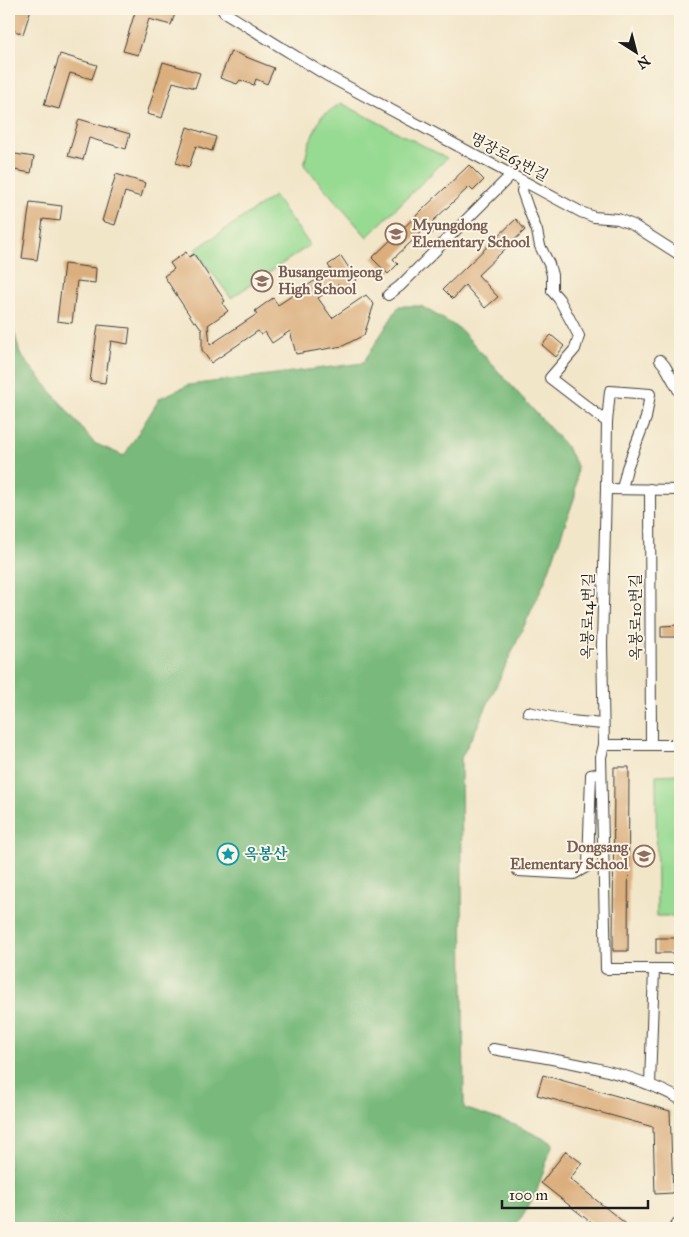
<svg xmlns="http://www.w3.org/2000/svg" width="689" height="1237" viewBox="0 0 689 1237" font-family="'IM FELL Great Primer','Noto Serif KR',serif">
  <rect width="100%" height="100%" fill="#fcf5e5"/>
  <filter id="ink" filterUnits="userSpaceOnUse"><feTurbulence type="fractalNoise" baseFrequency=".02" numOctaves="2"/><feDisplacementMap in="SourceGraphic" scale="10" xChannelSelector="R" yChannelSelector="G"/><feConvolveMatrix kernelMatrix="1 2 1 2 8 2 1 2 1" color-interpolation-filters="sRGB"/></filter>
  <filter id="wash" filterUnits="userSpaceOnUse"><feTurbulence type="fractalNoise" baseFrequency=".0096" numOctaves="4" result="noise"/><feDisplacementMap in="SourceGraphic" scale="20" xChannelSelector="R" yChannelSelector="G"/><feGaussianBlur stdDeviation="1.12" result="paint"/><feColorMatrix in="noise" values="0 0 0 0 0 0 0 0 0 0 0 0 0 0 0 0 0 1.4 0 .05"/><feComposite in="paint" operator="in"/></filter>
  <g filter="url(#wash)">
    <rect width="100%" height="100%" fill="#f2e6c9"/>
    <g fill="#97da92" stroke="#5a7b57">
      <polygon points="341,103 447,158 367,237 304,165 309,143 321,117"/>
      <polygon points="274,196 310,245 231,298 195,250"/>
      <polygon points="680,774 680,916 657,916 656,775"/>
    </g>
    <polygon fill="#79ba7c" stroke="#4a6b4c" points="399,306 421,306 460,329 566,446 577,466 575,496 545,581 477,727 461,758 464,1108 515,1125 553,1143 536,1193 515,1228 9,1228 9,311 20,354 94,443 124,456 160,398 189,385 363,363"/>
    <g id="blocks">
      <g fill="#dbae7d">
        <polygon points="15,9 31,9 23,34 9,29"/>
        <polygon points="136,9 170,9 176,11 171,25 149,19 138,55 123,51"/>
        <polygon points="231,51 274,68 267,84 256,79 254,85 240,80 237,84 220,78"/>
        <polygon points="60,54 97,65 92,79 70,73 59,109 44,105"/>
        <polygon points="163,62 200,73 195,88 173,82 162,118 147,114"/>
        <polygon points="79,119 130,134 126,149 89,138 83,160 68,156"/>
        <polygon points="187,127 216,137 212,151 196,146 189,167 176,163"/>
        <polygon points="9,153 34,157 31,173 9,169"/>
        <polygon points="469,165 484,180 473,191 469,187 432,222 438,228 432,234 426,228 393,259 398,264 388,274 372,258"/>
        <polygon points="116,174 145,183 141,197 125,192 115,225 102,221"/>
        <polygon points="30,202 62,206 60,221 43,219 37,260 22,258"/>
        <polygon points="516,219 525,230 478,275 498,297 485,308 465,285 453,299 443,289"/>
        <polygon points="186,252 189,257 194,254 225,301 222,303 228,311 208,325 210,345 257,314 255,311 273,298 278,305 331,270 328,265 341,256 357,280 343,290 339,284 318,298 332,318 366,295 374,304 364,335 343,346 296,354 290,331 272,343 265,332 261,335 258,331 211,363 202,350 202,330 196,321 194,322 164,276 174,269 170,263"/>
        <polygon points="64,264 96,268 95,283 77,281 72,323 57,321"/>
        <polygon points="98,325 130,328 128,344 111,341 105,383 90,381"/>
        <polygon points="551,335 564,346 556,357 542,345"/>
        <polygon points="679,625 680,637 661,637 661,626"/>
        <polygon points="614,767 629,767 628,951 613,951"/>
        <rect x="656" y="938" width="24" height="15"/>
        <polygon points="543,1075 670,1111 673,1193 655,1194 653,1127 537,1095"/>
        <polygon points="566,1151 582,1163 570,1179 626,1224 623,1228 598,1228 541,1183"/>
      </g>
    </g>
  </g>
  <g filter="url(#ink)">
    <use href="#blocks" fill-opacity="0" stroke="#3c3a36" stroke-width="1"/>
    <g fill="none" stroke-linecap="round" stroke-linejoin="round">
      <g stroke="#3c3a36" stroke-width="12">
        <g id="minor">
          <polyline points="222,9 224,12 326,75 581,212 594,217 618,219 633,225 680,255"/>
          <polyline points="524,182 522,191 528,208 537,231 540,246 549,264 552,275 552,291 559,299 579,336 575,349 550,378 607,422 606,489 602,645 604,745 601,757 606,969 680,969"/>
          <polyline points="388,295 400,286 511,175"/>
          <polyline points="660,360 665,366 680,393"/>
          <polyline points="607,422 610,391 650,394 646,418 627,468 622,489"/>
          <polyline points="606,489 680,490"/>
          <polyline points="650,489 651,745"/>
          <polyline points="528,712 570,721 603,724"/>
          <polyline points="604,745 680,745"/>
          <polyline points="518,871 574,874 588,866 591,775 601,773"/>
          <path d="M493 1049C557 1060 623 1068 680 1099"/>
          <polyline points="650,1084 654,969"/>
          <polyline points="674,1228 680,1221"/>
        </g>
      </g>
      <use href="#minor" stroke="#fff" stroke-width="10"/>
    </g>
  </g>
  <defs>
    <g id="school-ring" transform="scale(1.125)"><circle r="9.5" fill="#fcf5e5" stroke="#8d6e63" stroke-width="1.5"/><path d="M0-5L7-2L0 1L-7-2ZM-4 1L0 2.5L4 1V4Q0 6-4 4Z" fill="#8d6e63"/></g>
    <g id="sight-ring" transform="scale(1.125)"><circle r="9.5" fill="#fcf5e5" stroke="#0f9aa8" stroke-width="1.5"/><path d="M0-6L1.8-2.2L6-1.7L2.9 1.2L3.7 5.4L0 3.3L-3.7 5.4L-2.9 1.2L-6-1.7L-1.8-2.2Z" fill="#0f9aa8"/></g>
  </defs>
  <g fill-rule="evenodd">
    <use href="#school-ring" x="396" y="234"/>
    <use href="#school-ring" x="262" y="281"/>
    <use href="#sight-ring" x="228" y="854"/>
    <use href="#school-ring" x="644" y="856"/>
  </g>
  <g text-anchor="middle" stroke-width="4" stroke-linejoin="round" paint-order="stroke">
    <g font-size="15" fill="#1c1c1c" stroke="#fcf5e5">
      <text transform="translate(509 157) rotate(28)" y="5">명장로63번길</text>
      <text transform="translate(588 616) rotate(-89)" y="5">옥봉로14번길</text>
      <text transform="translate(636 617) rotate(-90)" y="5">옥봉로10번길</text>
    </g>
    <g font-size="15" font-weight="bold" fill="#785e54" stroke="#fcf5e5" text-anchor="start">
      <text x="412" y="230">Myungdong<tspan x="412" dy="17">Elementary School</tspan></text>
      <text x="278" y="277">Busangeumjeong<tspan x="278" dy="17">High School</tspan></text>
      <text x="628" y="852" text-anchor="end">Dongsang<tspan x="628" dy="17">Elementary School</tspan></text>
    </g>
    <g font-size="15" font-weight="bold" fill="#0d838f" stroke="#fcf5e5" text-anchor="start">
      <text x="244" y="859">옥봉산</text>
    </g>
  </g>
  <rect width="689" height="1237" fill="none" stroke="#fcf5e5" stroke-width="30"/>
  <g transform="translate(636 52) rotate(144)" stroke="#fcf5e5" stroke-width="4" paint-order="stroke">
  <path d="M0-4L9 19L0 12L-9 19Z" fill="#1c1c1c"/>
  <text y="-8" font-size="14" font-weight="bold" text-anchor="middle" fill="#1c1c1c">N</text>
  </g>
  <path d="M502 1200v8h146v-8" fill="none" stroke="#1c1c1c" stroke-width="2.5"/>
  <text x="509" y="1200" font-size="15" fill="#1c1c1c" stroke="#fcf5e5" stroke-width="4" paint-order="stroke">100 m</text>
</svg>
